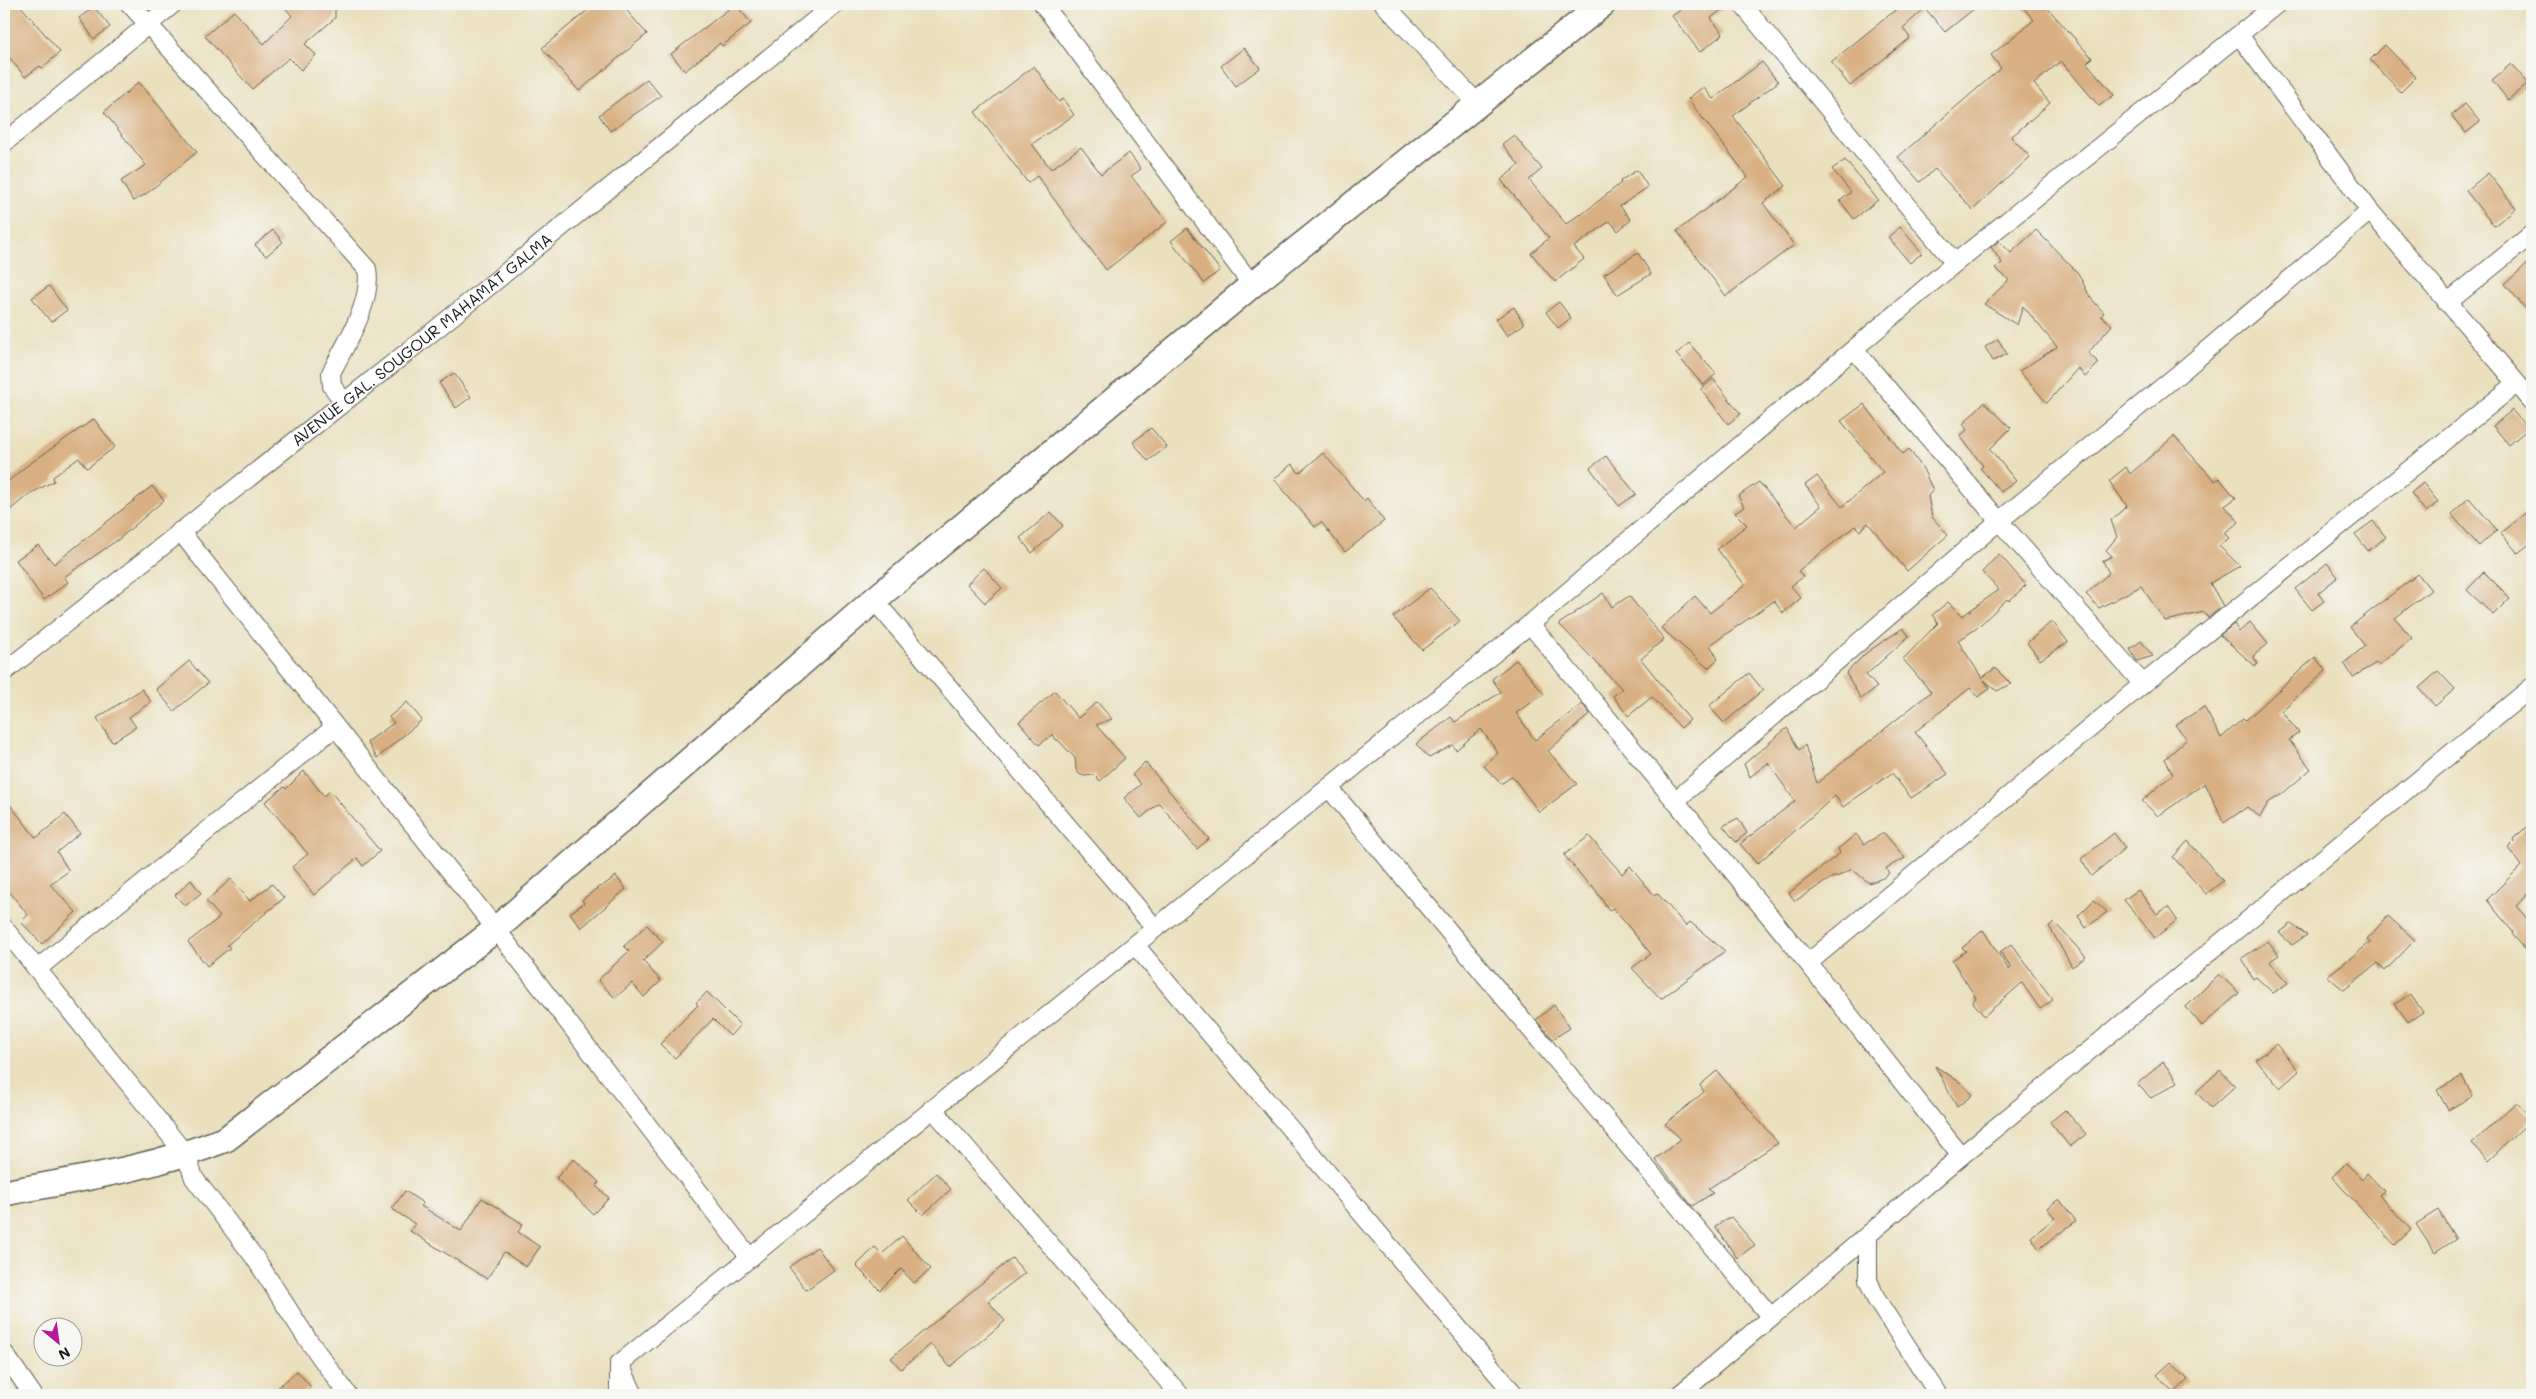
<svg xmlns="http://www.w3.org/2000/svg" width="2536" height="1399" viewBox="0 0 2536 1399" font-family="Mali,sans-serif">
  <rect width="100%" height="100%" fill="#f6f6f2"/>
  <filter id="ink" filterUnits="userSpaceOnUse"><feTurbulence type="fractalNoise" baseFrequency=".02" numOctaves="2"/><feDisplacementMap in="SourceGraphic" scale="10" xChannelSelector="R" yChannelSelector="G"/><feConvolveMatrix kernelMatrix="1 2 1 2 8 2 1 2 1" color-interpolation-filters="sRGB"/></filter>
  <filter id="wash" filterUnits="userSpaceOnUse"><feTurbulence type="fractalNoise" baseFrequency=".0096" numOctaves="4" result="noise"/><feDisplacementMap in="SourceGraphic" scale="20" xChannelSelector="R" yChannelSelector="G"/><feGaussianBlur stdDeviation="1.12" result="paint"/><feColorMatrix in="noise" values="0 0 0 0 0 0 0 0 0 0 0 0 0 0 0 0 0 1.4 0 .05"/><feComposite in="paint" operator="in"/></filter>
  <g filter="url(#wash)">
    <rect width="100%" height="100%" fill="#eae0be"/>
    <g id="blocks">
      <g fill="#d8b083">
        <polygon points="14,4 19,4 60,52 42,68 40,66 25,77 4,51 4,10"/>
        <polygon points="282,4 335,4 335,18 305,44 316,55 301,70 289,58 252,89 205,36 234,11 264,44 292,16"/>
        <polygon points="595,4 621,4 647,34 579,91 542,48"/>
        <polygon points="735,4 751,23 722,46 720,43 685,71 671,54"/>
        <polygon points="1689,4 1729,4 1711,18 1723,34 1700,52 1672,16"/>
        <polygon points="1903,4 1980,4 1945,32 1925,8 1903,28 1910,38 1850,86 1831,62"/>
        <polygon points="2020,4 2044,4 2092,58 2087,63 2114,95 2099,106 2061,61 2034,84 2050,103 2011,137 2030,157 1973,210 1935,169 1920,182 1898,157 2001,68 1991,55 2034,20"/>
        <polygon points="94,7 110,27 94,39 79,18"/>
        <polygon points="2385,45 2416,77 2401,92 2370,60"/>
        <polygon points="1244,48 1260,68 1236,86 1221,66"/>
        <polygon points="1762,62 1778,82 1733,116 1786,186 1763,203 1794,245 1726,296 1677,231 1748,177 1688,99 1703,87 1713,99"/>
        <polygon points="2511,64 2528,83 2508,100 2492,80"/>
        <polygon points="1034,66 1059,102 1063,99 1074,115 1032,144 1051,169 1081,147 1101,174 1129,153 1141,169 1131,176 1167,222 1106,270 1037,176 1028,183 975,112"/>
        <polygon points="647,79 661,96 610,131 599,115"/>
        <polygon points="139,82 197,152 146,194 133,201 121,181 146,165 104,112"/>
        <polygon points="2465,104 2480,122 2466,133 2451,115"/>
        <polygon points="1514,135 1542,169 1529,180 1566,224 1580,214 1581,215 1621,183 1620,181 1637,170 1648,187 1620,206 1631,220 1618,231 1610,221 1574,247 1584,259 1555,282 1531,253 1549,238 1501,180 1519,165 1502,144"/>
        <polygon points="1845,160 1878,200 1854,219 1840,201 1851,192 1832,169"/>
        <polygon points="2488,173 2516,208 2494,226 2466,191"/>
        <polygon points="1900,227 1922,253 1910,263 1888,237"/>
        <polygon points="1187,228 1220,270 1204,283 1171,241"/>
        <polygon points="273,230 283,242 266,256 255,245"/>
        <polygon points="2036,230 2078,273 2090,297 2104,313 2101,316 2112,325 2088,353 2099,363 2085,377 2078,368 2047,403 2019,371 2057,347 2023,306 2017,325 1984,304 2009,280 1995,268 2002,263 1991,247 1999,241 2011,253"/>
        <polygon points="1638,253 1651,274 1617,295 1604,274"/>
        <polygon points="2532,259 2532,316 2505,284"/>
        <polygon points="49,286 67,310 51,322 32,298"/>
        <polygon points="1559,302 1571,318 1558,328 1546,312"/>
        <polygon points="1514,307 1524,324 1507,336 1496,319"/>
        <polygon points="1998,339 2007,354 1993,361 1985,347"/>
        <polygon points="1689,343 1716,374 1703,385 1676,354"/>
        <polygon points="454,373 471,397 456,408 439,383"/>
        <polygon points="1713,379 1741,414 1728,424 1701,389"/>
        <polygon points="1984,402 2011,428 1990,449 2016,481 2001,492 1980,468 1983,466 1960,436 1967,430 1963,424"/>
        <polygon points="1864,404 1903,454 1909,449 1923,469 1933,490 1928,496 1932,517 1948,535 1907,571 1868,523 1860,531 1855,526 1798,571 1803,577 1791,586 1801,598 1783,613 1774,601 1710,645 1718,659 1708,668 1661,628 1695,596 1710,613 1745,585 1717,549 1747,525 1735,513 1744,507 1738,496 1759,482 1796,527 1821,506 1805,485 1817,476 1842,507 1883,472 1841,421"/>
        <polygon points="2512,410 2528,429 2509,445 2493,426"/>
        <polygon points="94,419 115,447 87,468 79,458 53,477 54,481 28,495 4,515 4,485 25,467"/>
        <polygon points="1151,428 1167,447 1148,461 1133,442"/>
        <polygon points="2174,436 2215,481 2219,478 2236,498 2225,506 2239,522 2224,533 2229,538 2219,546 2240,566 2210,583 2223,606 2208,618 2204,612 2165,621 2141,586 2099,608 2086,594 2109,573 2103,561 2112,556 2106,550 2117,537 2111,520 2127,506 2109,481 2126,467 2130,474"/>
        <polygon points="1323,453 1364,501 1367,498 1384,521 1345,552 1321,522 1315,527 1274,479 1292,464 1299,473"/>
        <polygon points="1606,456 1636,494 1619,506 1590,468"/>
        <polygon points="2423,483 2438,502 2426,512 2411,493"/>
        <polygon points="152,486 164,500 119,539 64,577 68,582 44,600 16,560 38,545 54,564"/>
        <polygon points="2469,498 2497,530 2479,546 2451,514"/>
        <polygon points="2532,508 2532,542 2518,553 2500,533"/>
        <polygon points="1051,512 1063,526 1032,553 1020,538"/>
        <polygon points="2373,521 2386,537 2368,551 2355,534"/>
        <polygon points="1999,554 2026,585 2009,601 2007,599 1977,628 1958,641 1982,678 1995,668 2011,684 1997,691 1984,680 1990,689 1978,697 1970,688 1915,732 1948,774 1911,798 1892,773 1843,807 1835,796 1757,864 1740,844 1795,801 1768,763 1750,777 1744,764 1787,728 1799,750 1805,745 1817,783 1931,692 1903,659 1938,623 1932,615 1948,602 1962,616 1999,590 1982,572"/>
        <polygon points="2327,563 2338,577 2318,593 2324,601 2312,610 2295,589"/>
        <polygon points="984,568 1002,588 985,603 967,584"/>
        <polygon points="2484,572 2510,598 2493,615 2467,590"/>
        <polygon points="2418,574 2431,590 2395,618 2412,638 2379,665 2376,663 2353,677 2344,663 2365,646 2350,627"/>
        <polygon points="1430,588 1460,621 1422,650 1393,617"/>
        <polygon points="1603,593 1612,607 1629,596 1664,639 1641,659 1690,720 1681,728 1652,697 1628,716 1613,696 1622,689 1559,624"/>
        <polygon points="2052,621 2068,642 2040,660 2027,643"/>
        <polygon points="2250,622 2268,644 2253,656 2258,664 2255,666 2220,635 2234,624 2239,632"/>
        <polygon points="1903,628 1909,636 1866,675 1877,687 1861,699 1846,673 1866,653"/>
        <polygon points="2141,641 2153,656 2137,661 2130,649"/>
        <polygon points="2315,657 2326,671 2281,711 2299,733 2289,740 2311,769 2282,794 2268,803 2260,817 2247,807 2224,823 2205,783 2158,816 2142,801 2173,774 2165,759 2187,739 2175,725 2204,707 2221,738 2243,719 2245,721"/>
        <polygon points="1516,660 1544,694 1516,713 1535,740 1582,704 1590,714 1548,751 1577,784 1539,812 1512,776 1501,784 1484,766 1498,753 1481,729 1456,750 1453,745 1429,758 1416,744 1451,717 1455,722 1501,692 1492,679"/>
        <polygon points="189,661 208,683 174,711 156,689"/>
        <polygon points="2438,671 2455,689 2435,706 2419,688"/>
        <polygon points="1749,673 1763,690 1724,723 1709,706"/>
        <polygon points="142,689 151,702 129,717 136,727 112,742 97,718"/>
        <polygon points="1055,691 1078,718 1097,702 1112,719 1096,725 1125,758 1100,781 1094,775 1084,776 1079,774 1076,769 1075,758 1058,740 1056,740 1053,734 1039,745 1019,722"/>
        <polygon points="407,702 422,720 377,758 367,742 394,723 389,717"/>
        <polygon points="1145,762 1209,839 1197,849 1159,803 1141,818 1124,798 1141,784 1132,775"/>
        <polygon points="304,771 324,796 330,791 380,851 363,866 357,858 314,895 292,867 308,854 265,802 284,787 286,789"/>
        <polygon points="4,797 36,838 65,814 80,833 57,852 69,871 50,884 76,912 42,944 21,922 28,915 4,885"/>
        <polygon points="1738,818 1747,833 1736,842 1723,826"/>
        <polygon points="2532,821 2532,889 2516,906 2532,924 2532,957 2512,934 2513,932 2487,900 2521,866 2508,848 2515,841 2514,839"/>
        <polygon points="1884,833 1905,858 1886,868 1889,873 1883,878 1869,883 1852,869 1837,877 1833,877 1795,901 1789,893 1840,853 1838,849 1856,834 1864,844"/>
        <polygon points="2114,833 2125,848 2091,876 2081,859"/>
        <polygon points="1589,836 1622,874 1630,866 1654,895 1657,893 1686,926 1690,922 1725,951 1661,999 1632,968 1651,954 1613,908 1609,910 1592,885 1590,886 1564,855"/>
        <polygon points="2188,841 2223,881 2206,894 2173,857"/>
        <polygon points="616,876 626,889 581,928 570,913 584,903 582,900 600,886 601,887"/>
        <polygon points="231,879 250,901 272,884 284,898 227,945 230,948 207,966 188,942 220,917 206,901"/>
        <polygon points="191,880 201,893 185,906 175,895"/>
        <polygon points="2138,890 2157,914 2168,907 2177,920 2155,938 2124,900"/>
        <polygon points="2094,900 2107,912 2086,928 2078,916"/>
        <polygon points="2388,916 2415,940 2385,971 2378,963 2344,990 2327,976 2371,942 2367,939"/>
        <polygon points="2054,922 2086,957 2072,967 2049,926"/>
        <polygon points="2291,924 2307,935 2292,945 2279,933"/>
        <polygon points="647,925 663,942 643,961 661,981 644,997 632,983 615,998 598,980 629,951 624,946"/>
        <polygon points="1983,930 2009,970 2011,968 2000,952 2011,944 2053,1000 2040,1009 2022,983 1984,1016 1972,1001 1976,998 1952,960 1966,951 1962,948"/>
        <polygon points="2268,941 2279,955 2269,962 2288,983 2273,993 2256,977 2253,979 2242,958"/>
        <polygon points="2219,974 2239,993 2202,1026 2186,1007"/>
        <polygon points="707,992 740,1025 730,1036 713,1019 675,1058 660,1044 698,1005 696,1003"/>
        <polygon points="2410,994 2423,1012 2408,1022 2395,1004"/>
        <polygon points="1554,1005 1570,1028 1553,1039 1536,1020"/>
        <polygon points="2276,1044 2299,1071 2280,1088 2256,1060"/>
        <polygon points="2163,1062 2178,1082 2151,1098 2137,1084"/>
        <polygon points="1935,1066 1961,1083 1972,1095 1957,1107"/>
        <polygon points="2220,1070 2235,1086 2211,1108 2196,1092"/>
        <polygon points="1717,1071 1778,1143 1708,1189 1713,1193 1692,1206 1655,1159 1681,1139 1665,1124 1704,1092 1700,1085"/>
        <polygon points="2462,1076 2473,1096 2448,1110 2437,1090"/>
        <polygon points="2516,1102 2532,1119 2488,1161 2472,1144"/>
        <polygon points="2065,1110 2086,1134 2070,1147 2050,1122"/>
        <polygon points="574,1159 599,1182 596,1186 609,1198 593,1214 556,1178"/>
        <polygon points="2346,1163 2362,1179 2367,1173 2384,1191 2379,1195 2411,1230 2395,1245 2332,1177"/>
        <polygon points="936,1173 951,1189 923,1215 908,1200"/>
        <polygon points="405,1191 423,1203 421,1206 461,1231 482,1198 523,1224 518,1232 540,1247 526,1267 504,1252 487,1279 410,1231 415,1224 392,1209"/>
        <polygon points="2059,1199 2076,1221 2039,1249 2031,1237 2055,1218 2047,1208"/>
        <polygon points="2438,1210 2456,1239 2435,1253 2416,1224"/>
        <polygon points="1731,1217 1755,1245 1737,1258 1715,1226"/>
        <polygon points="902,1236 931,1269 914,1283 901,1269 880,1290 856,1266 875,1247 882,1254"/>
        <polygon points="817,1247 834,1270 806,1290 789,1267"/>
        <polygon points="1012,1258 1025,1273 988,1301 1005,1321 950,1367 931,1344 901,1369 891,1358"/>
        <polygon points="2171,1362 2188,1380 2174,1393 2157,1375"/>
        <polygon points="297,1371 311,1387 300,1395 269,1395"/>
      </g>
    </g>
  </g>
  <g filter="url(#ink)">
    <use href="#blocks" fill-opacity="0" stroke="#646155" stroke-width="1"/>
    <g fill="none" stroke-linecap="round" stroke-linejoin="round">
      <g stroke="#646155" stroke-width="20">
        <g id="minor">
          <path d="M130 4 367 269C373 302 346 343 331 373L332 386 344 402"/>
          <polyline points="1043,4 1252,285"/>
          <polyline points="1384,4 1477,103"/>
          <polyline points="1742,4 1955,263"/>
          <polyline points="2239,35 2370,211 2532,401"/>
          <polyline points="4,143 173,4"/>
          <polyline points="2447,303 2532,234"/>
          <polyline points="1854,349 1999,521 2143,684"/>
          <polyline points="180,531 496,929 750,1258"/>
          <polyline points="874,600 1155,928"/>
          <polyline points="1530,624 1808,963 1961,1156"/>
          <path id="s1" d="M4 672 440 326 835 4"/>
          <polyline points="1329,788 1771,1317"/>
          <polyline points="1675,801 1999,521 2181,372 2370,211"/>
          <polyline points="4,928 186,1155 194,1178 255,1258 306,1337 348,1395"/>
          <polyline points="1135,945 1515,1395"/>
          <polyline points="1808,963 2143,684 2516,384"/>
          <polyline points="37,969 335,727"/>
          <polyline points="932,1108 1180,1395"/>
          <polyline points="1868,1235 1868,1280 1876,1299 1939,1395"/>
          <polyline points="4,1353 33,1395"/>
          <polyline points="622,1369 634,1395"/>
          <polyline points="619,1395 619,1364 1530,624 1955,263 2277,4"/>
          <polyline points="1679,1395 1961,1156 2532,687"/>
        </g>
      </g>
      <g stroke="#646155" stroke-width="28">
        <path id="secondary" d="M4 1193C79 1179 154 1168 226 1139L496 929 874 600 1252 285 1603 4"/>
      </g>
      <use href="#minor" stroke="#fff" stroke-width="18"/>
      <use href="#secondary" stroke="#fff" stroke-width="25"/>
    </g>
  </g>
  <g text-anchor="middle" stroke-width="4" stroke-linejoin="round" paint-order="stroke">
    <g font-size="16" fill="#1c1c1c" stroke="#f6f6f2">
      <text dy="6" stroke="none"><textPath href="#s1" startOffset="534">AVENUE GAL. SOUGOUR MAHAMAT GALMA</textPath></text>
    </g>
  </g>
  <rect width="2536" height="1399" fill="none" stroke="#f6f6f2" stroke-width="20"/>
  <g transform="translate(58 1342) rotate(151)"><circle r="24" fill="#f6f6f2" stroke="#9f9f9c"/>
  <path d="M0-4L9 19L0 12L-9 19Z" fill="#b5179e"/>
  <text y="-8" font-size="14" font-weight="bold" text-anchor="middle" fill="#1c1c1c">N</text>
  </g>
</svg>
